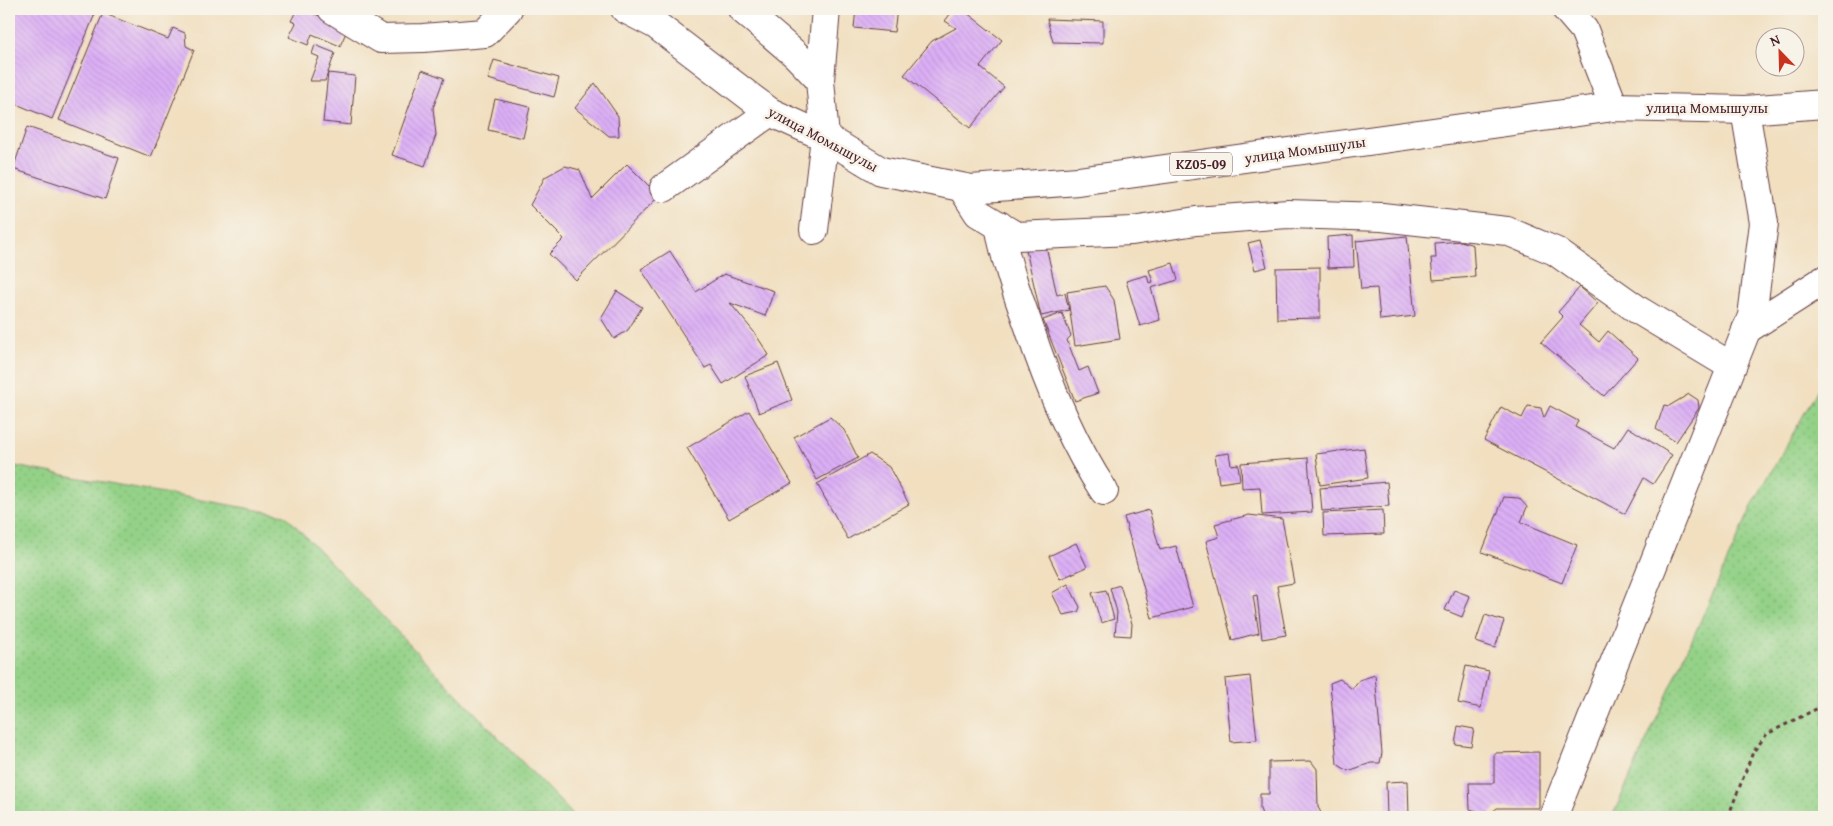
<svg xmlns="http://www.w3.org/2000/svg" width="1833" height="826" viewBox="0 0 1833 826" font-family="'Gentium Book Plus',serif">
  <defs>
    <pattern id="grass-dots" width="8" height="8" patternUnits="userSpaceOnUse" patternTransform="scale(1.25)"><rect width="8" height="8" fill="#94d288"/><path d="M2 2h.1M6 6h.1" fill="none" stroke="#81b476" stroke-width="1.8" stroke-linecap="round"/></pattern>
    <pattern id="building-back-hatch" width="6" height="6" patternUnits="userSpaceOnUse" patternTransform="scale(1.25)"><rect width="6" height="6" fill="#dcaff6"/><path d="M-1 5l2 2M0 0l6 6M5-1l2 2" fill="none" stroke="#be96d3"/></pattern>
  </defs>
  <rect width="100%" height="100%" fill="#f7f3e8"/>
  <filter id="ink" filterUnits="userSpaceOnUse"><feTurbulence type="fractalNoise" baseFrequency=".02" numOctaves="2"/><feDisplacementMap in="SourceGraphic" scale="10" xChannelSelector="R" yChannelSelector="G"/><feConvolveMatrix kernelMatrix="1 2 1 2 8 2 1 2 1" color-interpolation-filters="sRGB"/></filter>
  <filter id="wash" filterUnits="userSpaceOnUse"><feTurbulence type="fractalNoise" baseFrequency=".0096" numOctaves="4" result="noise"/><feDisplacementMap in="SourceGraphic" scale="20" xChannelSelector="R" yChannelSelector="G"/><feGaussianBlur stdDeviation="1.12" result="paint"/><feColorMatrix in="noise" values="0 0 0 0 0 0 0 0 0 0 0 0 0 0 0 0 0 1.4 0 .05"/><feComposite in="paint" operator="in"/></filter>
  <g filter="url(#wash)">
    <rect width="100%" height="100%" fill="#f1dfc0"/>
    <g fill="url(#grass-dots)" stroke="#6f785a">
      <polygon points="1824,379 1824,817 1612,817 1754,502"/>
      <polygon points="9,465 285,515 575,817 9,817"/>
    </g>
    <g id="blocks">
      <g fill="url(#building-back-hatch)">
        <polygon points="9,9 97,9 52,119 9,101"/>
        <polygon points="297,9 303,9 348,28 340,46 312,34 308,45 289,37 296,23 291,21"/>
        <polygon points="856,9 897,9 894,32 854,28"/>
        <polygon points="954,9 962,9 1002,40 980,67 1004,87 970,128 904,75 932,41 956,28 945,21"/>
        <polygon points="103,13 168,39 173,28 185,33 186,46 194,50 151,157 59,120"/>
        <polygon points="1047,19 1103,21 1103,43 1053,42"/>
        <polygon points="315,45 335,53 325,81 310,81 319,57 312,54"/>
        <polygon points="494,60 559,78 554,97 488,79"/>
        <polygon points="422,70 444,78 433,108 436,135 425,166 392,155"/>
        <polygon points="328,73 355,76 351,125 323,122"/>
        <polygon points="595,83 618,116 619,136 609,136 575,108"/>
        <polygon points="495,99 530,107 523,138 488,130"/>
        <polygon points="27,127 119,158 105,199 13,169"/>
        <polygon points="627,164 659,196 576,280 549,254 564,239 530,205 545,177 565,166 580,170 592,199"/>
        <polygon points="1353,235 1354,267 1328,268 1327,237"/>
        <polygon points="1407,236 1415,316 1380,320 1377,288 1361,289 1356,241"/>
        <polygon points="1260,240 1267,267 1255,270 1248,243"/>
        <polygon points="1461,241 1473,245 1475,277 1433,280 1431,258 1436,258 1435,243"/>
        <polygon points="1046,246 1057,295 1065,293 1069,310 1041,316 1026,250"/>
        <polygon points="670,251 696,292 724,274 774,291 765,316 730,303 754,332 769,355 723,384 711,365 705,368 641,269"/>
        <polygon points="1173,263 1178,280 1151,288 1160,320 1140,326 1126,281 1147,275 1149,283 1153,282 1149,270"/>
        <polygon points="1320,267 1320,318 1277,319 1276,268"/>
        <polygon points="1105,286 1114,300 1120,339 1075,346 1067,292"/>
        <polygon points="1580,287 1598,303 1579,325 1599,342 1608,331 1638,358 1604,396 1541,342 1563,317 1558,312"/>
        <polygon points="617,291 642,307 628,330 614,339 601,318"/>
        <polygon points="1062,313 1071,336 1067,340 1079,371 1088,367 1098,393 1075,401 1043,320"/>
        <polygon points="778,363 792,400 759,413 745,376"/>
        <polygon points="1689,394 1698,400 1699,408 1676,442 1656,429 1664,405 1669,406"/>
        <polygon points="1528,406 1541,408 1544,418 1550,406 1578,421 1575,427 1614,448 1628,427 1672,455 1653,484 1644,478 1625,514 1484,440 1501,407 1522,418"/>
        <polygon points="749,411 792,483 729,519 687,448"/>
        <polygon points="830,417 844,430 858,458 817,480 794,437"/>
        <polygon points="1364,448 1368,478 1320,485 1316,454"/>
        <polygon points="1229,453 1231,465 1238,464 1240,480 1219,483 1215,455"/>
        <polygon points="870,454 889,467 909,504 848,539 817,484"/>
        <polygon points="1308,458 1312,512 1262,515 1260,487 1242,488 1241,463"/>
        <polygon points="1387,482 1389,506 1322,511 1320,488"/>
        <polygon points="1504,497 1519,498 1527,507 1521,522 1577,545 1562,583 1482,552"/>
        <polygon points="1149,510 1160,550 1176,546 1193,607 1152,618 1124,517"/>
        <polygon points="1383,510 1384,534 1324,536 1323,513"/>
        <polygon points="1249,515 1282,519 1294,583 1277,586 1286,635 1262,639 1257,595 1253,596 1259,633 1232,640 1206,541 1219,537 1215,524"/>
        <polygon points="1076,543 1087,567 1060,579 1049,556"/>
        <polygon points="1068,584 1080,607 1078,612 1063,615 1052,593"/>
        <polygon points="1120,585 1132,624 1131,636 1115,635 1117,612 1110,588"/>
        <polygon points="1106,590 1114,619 1101,623 1092,593"/>
        <polygon points="1454,590 1470,596 1462,617 1445,610"/>
        <polygon points="1485,615 1504,621 1495,648 1476,642"/>
        <polygon points="1466,666 1489,671 1481,708 1458,703"/>
        <polygon points="1375,675 1382,753 1380,763 1371,763 1348,771 1337,764 1330,683 1340,679 1352,689 1359,680"/>
        <polygon points="1250,676 1257,740 1231,742 1225,679"/>
        <polygon points="1458,726 1474,729 1471,746 1455,744"/>
        <polygon points="1539,752 1539,808 1497,808 1489,815 1470,809 1469,783 1494,783 1494,753"/>
        <polygon points="1311,761 1317,769 1318,807 1323,817 1263,817 1260,809 1260,794 1269,794 1269,762"/>
        <polygon points="1408,781 1409,817 1387,817 1386,782"/>
      </g>
    </g>
  </g>
  <g filter="url(#ink)">
    <use href="#blocks" fill-opacity="0" stroke="#633c41" stroke-width="1"/>
    <g fill="none" stroke-linecap="round" stroke-linejoin="round">
      <g stroke="#633c41" stroke-width="30">
        <g id="minor">
          <polyline points="332,9 381,39 423,38 485,33 508,9"/>
          <polyline points="742,9 796,55 820,80"/>
          <polyline points="1566,9 1584,30 1614,107"/>
          <polyline points="664,188 770,112"/>
          <polyline points="962,188 978,213 1016,236 1132,231 1196,221 1288,214 1382,217 1507,231 1555,251 1638,310 1731,366"/>
          <path d="M999 225C1005 260 1016 291 1028 324 1047 382 1070 440 1104 491"/>
          <polyline points="814,230 825,137 820,80 826,9"/>
          <polyline points="1746,330 1824,280"/>
          <polyline points="1553,817 1752,316 1764,223 1745,110"/>
        </g>
      </g>
      <g stroke="#633c41" stroke-width="30">
        <polyline id="major" points="625,9 656,25 770,112 825,137 881,171 971,189 1078,181 1614,107 1745,110 1824,104"/>
      </g>
      <polyline stroke="#633c41" stroke-width="3" stroke-dasharray="4 4" stroke-linecap="butt" points="1728,817 1753,752 1767,734 1824,705"/>
      <use href="#minor" stroke="#fff" stroke-width="28"/>
      <use href="#major" stroke="#fff" stroke-width="28"/>
    </g>
  </g>
  <g text-anchor="middle" stroke-width="5" stroke-linejoin="round" paint-order="stroke">
    <rect fill="#f7f3e8" stroke="#7e5f64" stroke-width="1" x="1170" y="152.5" width="62" height="23" rx="4"/>
    <g font-size="14" font-weight="bold" fill="#4a1f2b">
      <text x="1201" y="169">KZ05-09</text>
    </g>
    <g font-size="15" fill="#4a1f2b" stroke="#f7f3e8">
      <text x="1707" y="113">улица Момышулы</text>
      <text transform="translate(823 139) rotate(28)" y="5">улица Момышулы</text>
      <text transform="translate(1305 150) rotate(-8)" y="5">улица Момышулы</text>
    </g>
  </g>
  <rect width="1833" height="826" fill="none" stroke="#f7f3e8" stroke-width="30"/>
  <g transform="translate(1780 52) rotate(337)"><circle r="24" fill="#f7f3e8" stroke="#b29e9c"/>
  <path d="M0-4L9 19L0 12L-9 19Z" fill="#c8321e"/>
  <text y="-8" font-size="14" font-weight="bold" text-anchor="middle" fill="#4a1f2b">N</text>
  </g>
</svg>
